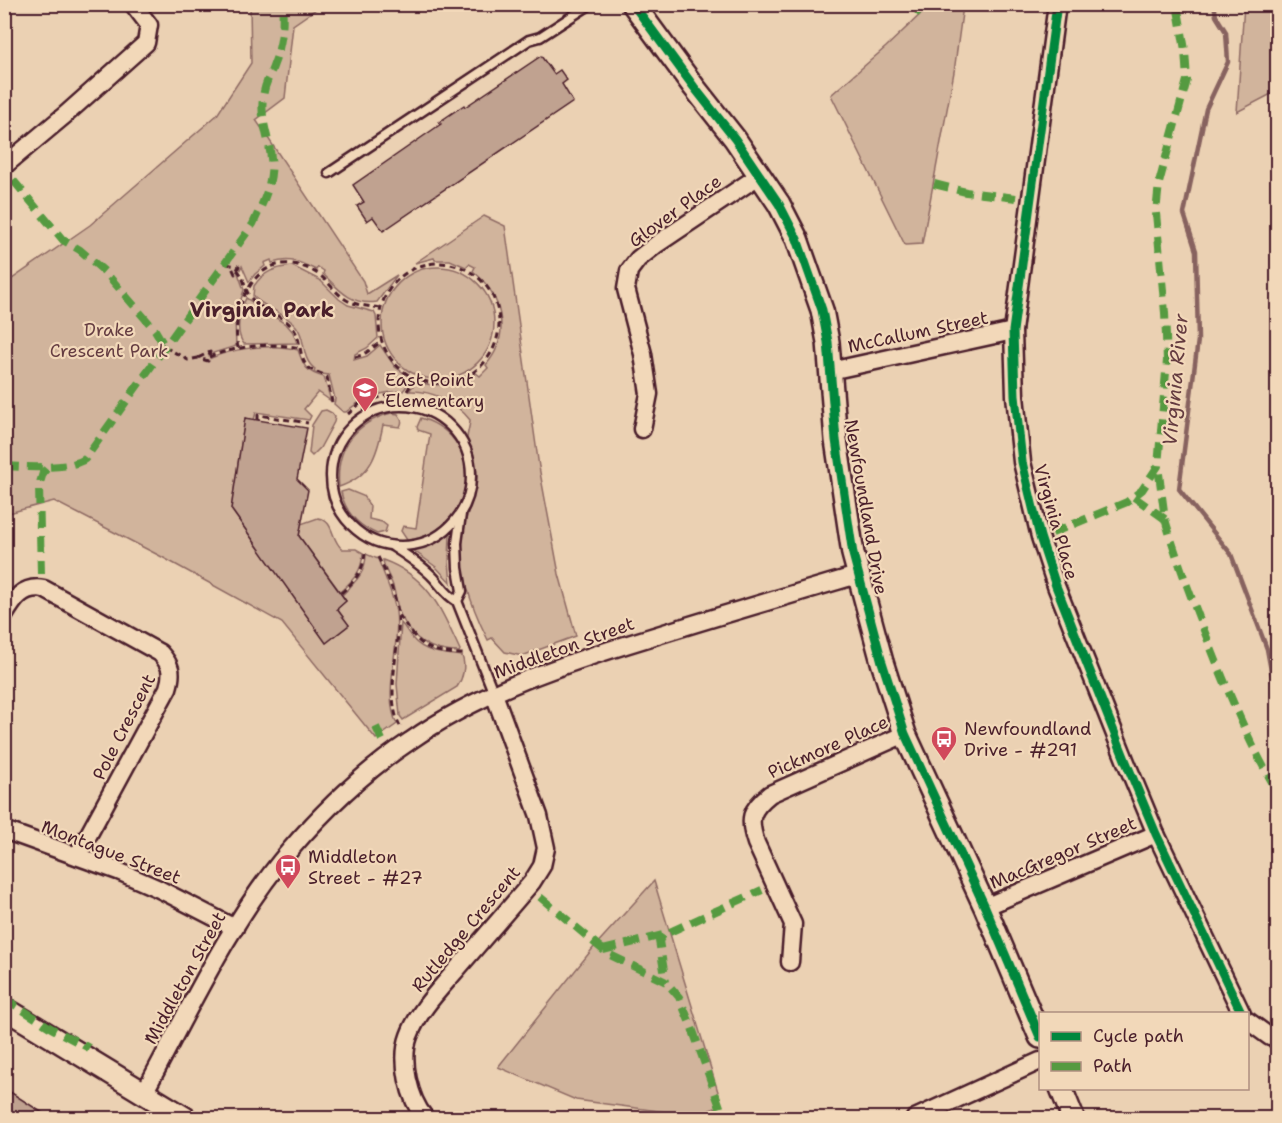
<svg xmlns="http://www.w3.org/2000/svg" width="1282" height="1123" viewBox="0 0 1282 1123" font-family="'Shantell Sans',sans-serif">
  <rect width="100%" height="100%" fill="#ebd1b3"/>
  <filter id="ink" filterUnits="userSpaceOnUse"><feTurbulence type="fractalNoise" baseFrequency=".0167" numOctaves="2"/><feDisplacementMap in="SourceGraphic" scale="12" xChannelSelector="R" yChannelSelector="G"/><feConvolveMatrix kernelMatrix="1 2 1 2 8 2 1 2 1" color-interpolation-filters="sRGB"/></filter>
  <g filter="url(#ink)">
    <g fill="#d1b49c" stroke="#8e6a64" stroke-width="1.5">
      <polygon points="1244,4 1277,5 1277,91 1237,112"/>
      <path d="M250 5H317L319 7 293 25 285 98 256 120 363 281 367 294 397 275 377 302C352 306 339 290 323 274L324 271 318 267 316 270C300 262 290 257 272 263L271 260 264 263 265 266 255 274 249 282 242 266 238 273 244 290 235 318 236 346 213 353 211 358C235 348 272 343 298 350 304 367 306 372 324 377L331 401 318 392 304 409 311 416 309 420 256 412 254 420 245 418 231 509 326 643 349 625 337 609 346 601 342 595C355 582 366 573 366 554L378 559C385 577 393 594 396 612 401 644 382 695 397 724L376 739 282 623 162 557 54 501 5 514V284L90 225 217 115 251 63Z"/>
      <polygon points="963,6 954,72 922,244 905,245 831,95 886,47 924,11"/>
      <path d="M484 216 505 226 539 467 559 574 576 636 522 656 505 652 492 638 488 640C470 604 456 565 465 524 468 509 476 495 477 479 478 463 470 453 467 439 467 433 470 426 470 420 456 402 432 390 409 391L416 382 432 385 454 384 476 373 480 376 488 368 486 365C512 335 502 295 473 271L475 267 469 264 466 267 450 260H435L434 258 415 263Z"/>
      <path d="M292 266 320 280 339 299 348 305 374 312 376 316 378 338 367 348 355 354 354 360 367 356 380 345 395 367 410 377 411 380 403 391C381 392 363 397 346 412H343L334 404 335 399 329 375 314 373 315 369C300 358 307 339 296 326 284 312 262 307 253 296L254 286C264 271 275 268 292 266Z"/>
      <circle cx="438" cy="323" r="56"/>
      <path d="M246 298 287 325 293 332 297 343 244 344C234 332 240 311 246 298Z"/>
      <polygon points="326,410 332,413 335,417 334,422 320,448 312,456 309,453 312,425 321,411"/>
      <path d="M391 413 398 414C402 419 403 421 400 427L383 425C377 455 371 476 339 487 335 448 355 423 391 413Z"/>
      <path d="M421 418C492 441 473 534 407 540L401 531 403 526 416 528 430 434 418 430 417 427Z"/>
      <path d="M348 490 363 496 370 506 369 519 382 522 387 526 385 532 377 534C359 526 345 512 341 492Z"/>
      <path d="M318 518C335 521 330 539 342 549H356L363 553C362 572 353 580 340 592L299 536 301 524Z"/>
      <polygon points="448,532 450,533 449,562 451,583 436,567 413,550 415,547 427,544"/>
      <path d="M383 560C429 577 441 609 460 650L459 652C430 652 412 639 400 614 396 605 396 595 393 586 390 577 384 569 383 560Z"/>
      <path d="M401 623C405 627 408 633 412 638 424 653 444 654 462 656 466 666 463 678 457 687L403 720 400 716 397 684Z"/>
      <polygon points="654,881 722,1105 696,1116 576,1100 498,1067 594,947"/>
    </g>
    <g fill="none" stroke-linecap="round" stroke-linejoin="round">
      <polyline stroke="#87625f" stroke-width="4.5" points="1214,4 1216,16 1226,32 1228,62 1206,109 1184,214 1196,251 1198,340 1179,489 1231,554 1267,649 1278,708"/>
    </g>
    <g fill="#c0a290" stroke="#4a1f2b" stroke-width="1.5">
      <polygon points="541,56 554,74 560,70 567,80 562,84 573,102 383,231 373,217 367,221 357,206 364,202 353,185 441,124 439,122 464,105 465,107"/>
      <polygon points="245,418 307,428 297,479 308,490 299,536 346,601 337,609 349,625 326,643 231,509"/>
      <polygon points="4,1088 52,1119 4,1119"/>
    </g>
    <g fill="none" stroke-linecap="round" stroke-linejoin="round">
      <g stroke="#4a1f2b" stroke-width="13">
        <g id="service">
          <polyline points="329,173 529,40 540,37 591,4"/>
          <circle cx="401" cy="476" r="70"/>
          <path d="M392 546C406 555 422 565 434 578 442 587 446 595 457 601L494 694"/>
          <polyline points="457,601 462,591 458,568 457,543 461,514"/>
        </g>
      </g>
      <g stroke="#4a1f2b" stroke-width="21">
        <g id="minor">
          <polyline points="1057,4 1013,331 1015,396 1022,462 1040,537 1056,586 1126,762 1156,834 1242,1014"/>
          <polyline points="4,166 65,115 146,43 149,25 133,4"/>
          <polyline points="830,371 1013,331"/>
          <polyline points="642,429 649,394 643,354 626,289 629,271 638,259 657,244 760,175"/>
          <path d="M4 616C14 599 23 585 44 589L160 653C171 665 173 672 168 688L77 856"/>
          <polyline points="4,830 118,871 159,889 235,928"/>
          <polyline points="985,907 1156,834"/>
          <path d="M790 962 793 924 756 843C748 819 750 810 770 794L905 734"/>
          <polyline points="1248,1021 1270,1037"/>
          <path d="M144 1093C188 1012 230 920 290 850 325 809 365 771 410 741 481 691 566 663 648 638 718 616 787 596 857 575"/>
          <path d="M425 1118C409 1099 400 1060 409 1036 418 1011 440 989 457 969 482 940 507 911 532 882L542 866 546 848 539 816 494 694"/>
          <polyline points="915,1118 1040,1061"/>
        </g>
      </g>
      <g stroke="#4a1f2b" stroke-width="26">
        <g id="tertiary">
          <polyline points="633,4 694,87 735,139 779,204 797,239 822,310 828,342 836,440 853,554 882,662 905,734 985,907 1040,1037"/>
          <polyline points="4,1008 185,1118"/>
          <polyline points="1061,1088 1073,1118"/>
        </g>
      </g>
      <g stroke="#4a1f2b" stroke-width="3" stroke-dasharray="6 4.5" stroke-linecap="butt">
        <polyline points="225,263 231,265 235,274 239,266 231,265"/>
        <circle cx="439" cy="323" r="60"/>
        <path d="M237 270C245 276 244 290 251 298 262 311 282 314 293 328 302 339 298 356 307 366 314 373 321 372 327 377L332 402"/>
        <polyline points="165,347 188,360 198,358 208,361 210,352 198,358"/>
        <path d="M238 348C234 327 238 303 250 286 267 258 297 258 322 277 330 284 336 293 345 299 356 306 369 306 381 308"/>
        <path d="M209 357C237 346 271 342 300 348"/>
        <polyline points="355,357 363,355 382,341"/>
        <polyline points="407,391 415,378"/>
        <polyline points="348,414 362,402 393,394"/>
        <polyline points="258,420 258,415 308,423"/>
        <path d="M378 557C387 575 396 594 398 614 401 647 384 696 400 726"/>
        <path d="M341 593C355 581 364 571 365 551"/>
        <path d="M399 615C419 644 424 653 463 654"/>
      </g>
      <use href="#service" stroke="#f2d8b9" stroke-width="8"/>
      <use href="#minor" stroke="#f2d8b9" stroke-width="16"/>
      <use href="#tertiary" stroke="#f2d8b9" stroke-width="21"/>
      <g stroke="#559a41" stroke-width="8" stroke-dasharray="15 8" stroke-linecap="butt">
        <polyline points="911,4 921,14"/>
        <polyline points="13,180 63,240 80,250 106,273 155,330 165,347"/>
        <polyline points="934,184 966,192 1016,198"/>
        <path d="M4 466C25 467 69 470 85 459L253 224C263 202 274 182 271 158 269 138 260 119 263 98 264 85 270 76 274 64 282 44 284 25 282 4"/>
        <polyline points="1134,497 1165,519 1158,466"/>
        <path d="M1165 519C1180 571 1200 620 1220 671 1237 712 1254 753 1278 792"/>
        <polyline points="1052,533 1127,502 1142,490 1158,466 1167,360 1165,313 1156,213 1159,183 1187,80 1185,50 1177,4"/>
        <polyline points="41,574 39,486 43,473 48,467"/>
        <polyline points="376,727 382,740"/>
        <polyline points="540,897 608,954 666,982 679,997 692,1028 724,1118"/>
        <polyline points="663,935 659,941 666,982"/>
        <polyline points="603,950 663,935 762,890"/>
        <polyline points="4,998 51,1028 89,1048"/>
      </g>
      <g stroke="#f2d8b9" stroke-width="13">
        <g id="cycleway">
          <polyline points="633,4 694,87 735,139 779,204 797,239 822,310 828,342 836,440 853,554 882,662 905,734 985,907 1040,1037"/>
          <polyline points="1057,4 1013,331 1015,396 1022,462 1040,537 1056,586 1126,762 1156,834 1242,1014"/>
        </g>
      </g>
      <use href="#cycleway" stroke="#00873e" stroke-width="9"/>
    </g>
  </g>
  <defs>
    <g id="school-pin" transform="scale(1.35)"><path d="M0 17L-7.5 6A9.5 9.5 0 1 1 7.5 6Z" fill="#d1495b" stroke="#f2d8b9"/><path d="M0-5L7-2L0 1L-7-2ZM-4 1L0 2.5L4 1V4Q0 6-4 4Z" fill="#fff"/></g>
    <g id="bus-pin" transform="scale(1.35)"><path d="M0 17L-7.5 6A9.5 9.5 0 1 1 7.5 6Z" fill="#d1495b" stroke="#f2d8b9"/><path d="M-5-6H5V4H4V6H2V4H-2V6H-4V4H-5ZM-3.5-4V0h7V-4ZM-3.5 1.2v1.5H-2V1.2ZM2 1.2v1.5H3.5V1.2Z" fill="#fff"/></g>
  </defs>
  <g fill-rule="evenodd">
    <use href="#school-pin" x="365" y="390"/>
    <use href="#bus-pin" x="944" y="739"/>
    <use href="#bus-pin" x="288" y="867"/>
  </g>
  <g text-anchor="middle" stroke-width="4.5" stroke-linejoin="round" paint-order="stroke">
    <g font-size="18" fill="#4a1f2b" stroke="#f2d8b9">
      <text transform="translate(675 211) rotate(-36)" y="6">Glover Place</text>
      <text transform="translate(918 332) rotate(-12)" y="6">McCallum Street</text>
      <text transform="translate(866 507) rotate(80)" y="6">Newfoundland Drive</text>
      <text transform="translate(1056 522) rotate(74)" y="6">Virginia Place</text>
      <text transform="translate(564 648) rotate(-20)" y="6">Middleton Street</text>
      <text transform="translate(124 727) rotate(-63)" y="6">Pole Crescent</text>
      <text transform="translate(828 747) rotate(-24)" y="6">Pickmore Place</text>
      <text transform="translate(111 852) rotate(21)" y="6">Montague Street</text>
      <text transform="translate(1063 853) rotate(-23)" y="6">MacGregor Street</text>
      <text transform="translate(466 929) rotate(-50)" y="6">Rutledge Crescent</text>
      <text transform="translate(185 978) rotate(-61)" y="6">Middleton Street</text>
    </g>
    <g font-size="18" fill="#653d42" stroke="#f2d8b9">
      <text x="109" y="336">Drake<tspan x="109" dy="21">Crescent Park</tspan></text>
    </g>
    <g font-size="18" fill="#4a1f2b" stroke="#f2d8b9" text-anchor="start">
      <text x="385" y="386">East Point<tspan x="385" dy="21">Elementary</tspan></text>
      <text x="964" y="735">Newfoundland<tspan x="964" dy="21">Drive - #291</tspan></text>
      <text x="308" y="863">Middleton<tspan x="308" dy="21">Street - #27</tspan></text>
    </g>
    <g font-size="20" font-style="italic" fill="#643b40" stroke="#f2d8b9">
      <text transform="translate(1175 380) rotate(-85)" y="7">Virginia River</text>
    </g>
    <g font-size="21" font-weight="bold" fill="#4a1f2b" stroke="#f2d8b9">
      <text x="262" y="317">Virginia Park</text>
    </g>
  </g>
  <rect width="1282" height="1123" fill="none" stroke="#f2d8b9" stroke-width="24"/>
  <rect x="12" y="12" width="1258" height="1099" fill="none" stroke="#4a1f2b" stroke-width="2" filter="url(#ink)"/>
  <rect x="1039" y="1012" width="210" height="78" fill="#f2d8b9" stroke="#af8e80" stroke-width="1.5"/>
  <rect x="1051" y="1032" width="30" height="9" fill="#00873e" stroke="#af8e80" stroke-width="1.5"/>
  <text x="1093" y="1042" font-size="18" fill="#4a1f2b">Cycle path</text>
  <rect x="1051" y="1062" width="30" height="9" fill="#559a41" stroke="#af8e80" stroke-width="1.5"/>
  <text x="1093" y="1072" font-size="18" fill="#4a1f2b">Path</text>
</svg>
